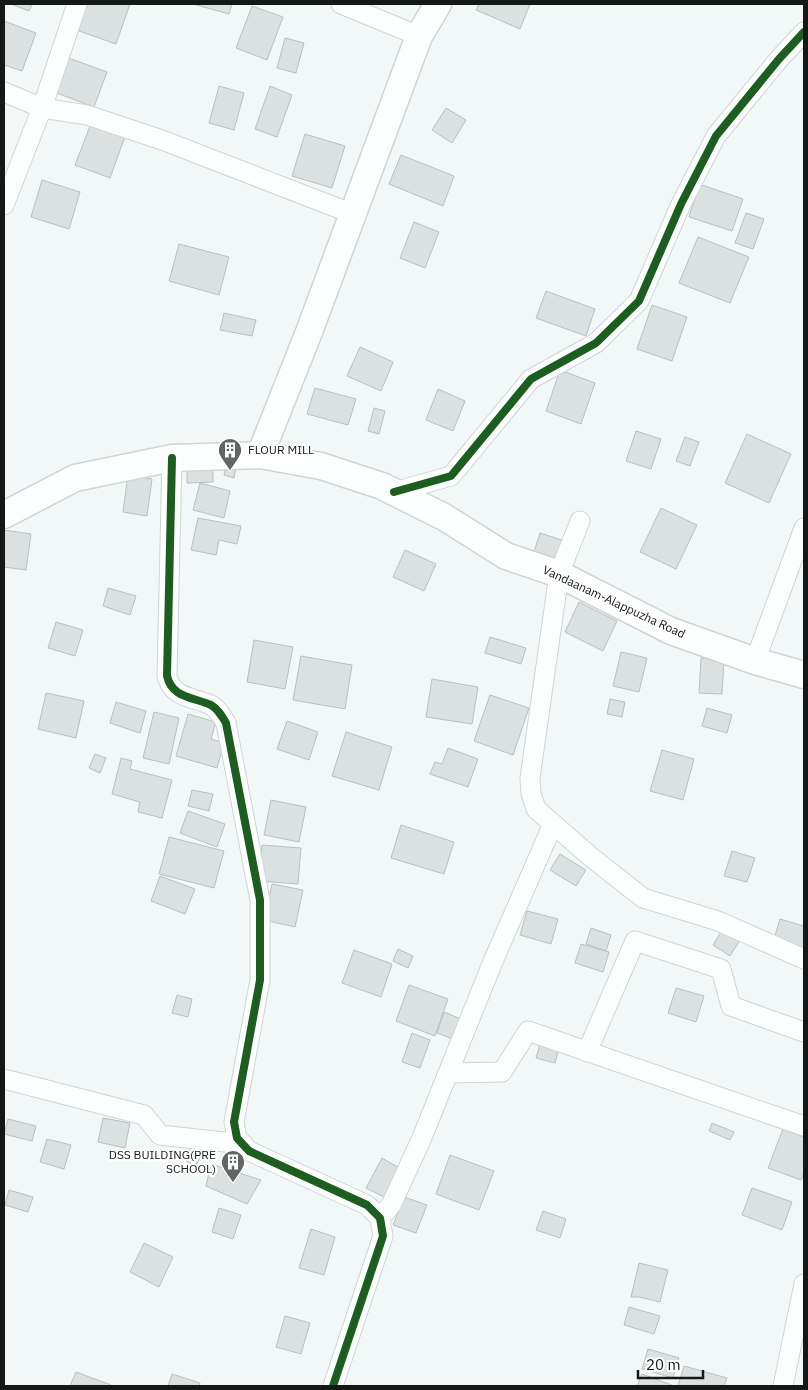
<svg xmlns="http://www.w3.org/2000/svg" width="808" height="1390" viewBox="0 0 808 1390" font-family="'IBM Plex Sans',sans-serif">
  <rect width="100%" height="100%" fill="#f2f8f8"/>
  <g fill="#dbe0e0" stroke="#babfbf">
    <polygon points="11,4 32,4 29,11"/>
    <polygon points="85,4 130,4 116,44 76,30"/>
    <polygon points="193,4 232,4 229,14"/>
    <polygon points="479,4 530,4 520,29 476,10"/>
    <polygon points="252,6 283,17 267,60 236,48"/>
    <polygon points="4,21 36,33 22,71 4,65"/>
    <polygon points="285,38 304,43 296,73 277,68"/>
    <polygon points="66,57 107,72 94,107 54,92"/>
    <polygon points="219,86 244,93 234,130 209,123"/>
    <polygon points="270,86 292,95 277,137 255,129"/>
    <polygon points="446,108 466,120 452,143 432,130"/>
    <polygon points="92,121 126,134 110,178 75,165"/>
    <polygon points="305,134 345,146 332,188 292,176"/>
    <polygon points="401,155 454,176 443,206 389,184"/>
    <polygon points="42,180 80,192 69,229 31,217"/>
    <polygon points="699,184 743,199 732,231 689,217"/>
    <polygon points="746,213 764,219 753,249 735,243"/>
    <polygon points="414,222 439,232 425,268 400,258"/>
    <polygon points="698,237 749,257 730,303 679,283"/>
    <polygon points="179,244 229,257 219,295 169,281"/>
    <polygon points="546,291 595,309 586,336 536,318"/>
    <polygon points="652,305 687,317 672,361 637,349"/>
    <polygon points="224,313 256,320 252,336 220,330"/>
    <polygon points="360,347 393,362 381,391 347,376"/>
    <polygon points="560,370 595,383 581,424 546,411"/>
    <polygon points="315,388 356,399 348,425 307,414"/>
    <polygon points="438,389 465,401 453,431 426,420"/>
    <polygon points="374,408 385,411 379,434 368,431"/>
    <polygon points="636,431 661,439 651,469 626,461"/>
    <polygon points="747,434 791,454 769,503 725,483"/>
    <polygon points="685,437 699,442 690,466 676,461"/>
    <polygon points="213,464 213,482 187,483 187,465"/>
    <polygon points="226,465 236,467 234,478 224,475"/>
    <polygon points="128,475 152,479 147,516 123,512"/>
    <polygon points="200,483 230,491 224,518 193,510"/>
    <polygon points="661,508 697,525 676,569 640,552"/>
    <polygon points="198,518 241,526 237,544 219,540 216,555 191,550"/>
    <polygon points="4,530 31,534 26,570 4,567"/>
    <polygon points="540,533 565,541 558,560 534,552"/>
    <polygon points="405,550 436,564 424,591 393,577"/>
    <polygon points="108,588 136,596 130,615 103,606"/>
    <polygon points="579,602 617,621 603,651 565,632"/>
    <polygon points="56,622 83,630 75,656 48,648"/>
    <polygon points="490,637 526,648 521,664 485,653"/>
    <polygon points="254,640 293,647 285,689 247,682"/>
    <polygon points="621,652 647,658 639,692 613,686"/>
    <polygon points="301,656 352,665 345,709 293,700"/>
    <polygon points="701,658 724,660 722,694 699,693"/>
    <polygon points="432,679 478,687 472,724 426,717"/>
    <polygon points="46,693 84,701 76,738 38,729"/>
    <polygon points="490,695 529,708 513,755 474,741"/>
    <polygon points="610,699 625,702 622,717 607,714"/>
    <polygon points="116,702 146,711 140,733 110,723"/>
    <polygon points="707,708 732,715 727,733 702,726"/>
    <polygon points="154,712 179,718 169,764 143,758"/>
    <polygon points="188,714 216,722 211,739 224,743 217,768 176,756"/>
    <polygon points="287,721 318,732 309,760 277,749"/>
    <polygon points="346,732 392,747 379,790 332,776"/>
    <polygon points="448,748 478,759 468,787 430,774 435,762 442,764"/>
    <polygon points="662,750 694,759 683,800 650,791"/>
    <polygon points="95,754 106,758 100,773 89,768"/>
    <polygon points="121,758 132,761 130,769 172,780 162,818 138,812 140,802 112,794"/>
    <polygon points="192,790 213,794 209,811 188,806"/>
    <polygon points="271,800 306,807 299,842 264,835"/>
    <polygon points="188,811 225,824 217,847 180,833"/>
    <polygon points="401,825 454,842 444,874 391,858"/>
    <polygon points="169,837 224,851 214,888 159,874"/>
    <polygon points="262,845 301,848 298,884 259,881"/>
    <polygon points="732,851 755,858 747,882 724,876"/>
    <polygon points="560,854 586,870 576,886 550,870"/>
    <polygon points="160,876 195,889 185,914 151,901"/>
    <polygon points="272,884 303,890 295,927 264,920"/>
    <polygon points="527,911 558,919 551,944 520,935"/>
    <polygon points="780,919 804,926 804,949 774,939"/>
    <polygon points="591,928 611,935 606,951 586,944"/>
    <polygon points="722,930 740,940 730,956 713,945"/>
    <polygon points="581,944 609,952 603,972 575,963"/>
    <polygon points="398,949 413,956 408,968 393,961"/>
    <polygon points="354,950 392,964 381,997 342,983"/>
    <polygon points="409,985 448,999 435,1036 396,1021"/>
    <polygon points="676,988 704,996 696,1022 668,1013"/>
    <polygon points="177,995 192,999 188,1017 172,1013"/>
    <polygon points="444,1012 461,1019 453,1039 437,1033"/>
    <polygon points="412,1033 430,1040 420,1068 402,1062"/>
    <polygon points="540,1044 559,1048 555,1063 536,1058"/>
    <polygon points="103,1118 130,1123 125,1148 98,1142"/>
    <polygon points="8,1119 36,1126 32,1141 4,1134"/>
    <polygon points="712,1123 734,1132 730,1140 709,1131"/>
    <polygon points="783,1129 804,1137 804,1172 801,1180 768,1168"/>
    <polygon points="47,1139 71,1145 64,1169 40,1162"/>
    <polygon points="191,1140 205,1147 196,1166 182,1159"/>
    <polygon points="450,1155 494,1171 479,1210 436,1194"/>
    <polygon points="382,1158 401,1169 386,1198 366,1188"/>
    <polygon points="211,1164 261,1180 247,1204 206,1186"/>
    <polygon points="752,1188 792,1202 782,1230 742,1215"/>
    <polygon points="9,1190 33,1197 28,1212 5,1205"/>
    <polygon points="404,1197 427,1205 416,1233 393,1225"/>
    <polygon points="219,1208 241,1215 233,1239 212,1232"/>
    <polygon points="543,1211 566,1219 560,1238 536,1230"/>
    <polygon points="311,1229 335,1237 324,1275 299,1268"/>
    <polygon points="144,1243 173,1257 159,1287 130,1272"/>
    <polygon points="639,1263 668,1270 660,1302 639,1297 631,1297"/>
    <polygon points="629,1307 660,1316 654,1334 624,1325"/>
    <polygon points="285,1316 310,1323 301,1354 276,1347"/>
    <polygon points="648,1349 679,1358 673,1378 642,1369"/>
    <polygon points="684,1366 727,1378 724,1386 678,1386"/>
    <polygon points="76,1372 111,1385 110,1386 70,1386"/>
    <polygon points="172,1374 200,1383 199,1386 168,1386"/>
    <polygon points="642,1374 674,1386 637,1386"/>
  </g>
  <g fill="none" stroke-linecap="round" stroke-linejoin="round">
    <g stroke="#d0d4d4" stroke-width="21">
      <g id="minor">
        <polyline points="341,4 419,36"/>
        <polyline points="4,92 42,108 87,115 162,140 353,214"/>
        <polyline points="4,205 42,108 77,4"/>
        <path d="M172 458 167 676C172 698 193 697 211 705 218 709 222 716 226 723L260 900V980L234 1122 237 1138 249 1151 367 1205 380 1218 383 1236 333 1386"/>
        <polyline points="394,492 451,476 531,379 596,343 639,301 681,204 716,136 779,59 804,32"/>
        <polyline points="580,521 559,574 530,778 531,793 536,809 591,857 643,898 718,921 804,959"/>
        <polyline points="755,661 804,528"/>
        <polyline points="587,1052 635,941 721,969 731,1006 804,1032"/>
        <polyline points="449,1073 502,1072 528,1031 804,1126"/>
        <polyline points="4,1079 144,1115 160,1135 243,1144"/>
        <polyline points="380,1218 391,1205 421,1140 494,959 553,824"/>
        <polyline points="783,1386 804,1284"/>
      </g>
    </g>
    <g stroke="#d0d4d4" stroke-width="29">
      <g id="secondary">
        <polyline points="260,455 309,332 419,36 438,4"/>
        <polyline points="4,515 75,478 172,458 260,455 321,466 382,486 444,517 506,556 559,574 671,631 755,661 804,675"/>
      </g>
    </g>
    <use href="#minor" stroke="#fdfefe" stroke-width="19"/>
    <use href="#secondary" stroke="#fdfefe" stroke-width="26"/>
    <g stroke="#fff" stroke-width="11">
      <g id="cycleway">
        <path d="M172 458 167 676C172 698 193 697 211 705 218 709 222 716 226 723L260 900V980L234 1122 237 1138 249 1151 367 1205 380 1218 383 1236 333 1386"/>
        <polyline points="394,492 451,476 531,379 596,343 639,301 681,204 716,136 779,59 804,32"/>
      </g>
    </g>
    <use href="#cycleway" stroke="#1b5e20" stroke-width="8"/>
  </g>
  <defs>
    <g id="building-pin" transform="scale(1.25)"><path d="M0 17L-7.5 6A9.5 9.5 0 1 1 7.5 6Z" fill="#626766" stroke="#fff"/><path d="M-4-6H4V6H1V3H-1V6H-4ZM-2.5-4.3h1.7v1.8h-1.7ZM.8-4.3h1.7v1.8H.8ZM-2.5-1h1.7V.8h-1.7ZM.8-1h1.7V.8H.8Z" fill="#fff"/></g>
  </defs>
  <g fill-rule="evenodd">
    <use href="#building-pin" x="230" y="450"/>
    <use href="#building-pin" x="233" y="1162"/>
  </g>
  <g text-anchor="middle" stroke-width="4.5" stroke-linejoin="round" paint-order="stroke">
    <g font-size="12" fill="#141918" stroke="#fff" text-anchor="start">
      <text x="248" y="454">FLOUR MILL</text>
      <text x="216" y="1159" text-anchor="end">DSS BUILDING(PRE<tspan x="216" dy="14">SCHOOL)</tspan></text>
    </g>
    <g font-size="12" fill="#141918" stroke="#fff">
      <text transform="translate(614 602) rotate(25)" y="4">Vandaanam-Alappuzha Road</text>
    </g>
  </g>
  <rect width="808" height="1390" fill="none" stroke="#141918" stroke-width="10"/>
  <path d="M638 1370v8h65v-8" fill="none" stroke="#141918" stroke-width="2.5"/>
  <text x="646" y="1370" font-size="15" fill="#141918" stroke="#ffffff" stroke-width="4" paint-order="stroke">20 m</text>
</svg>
